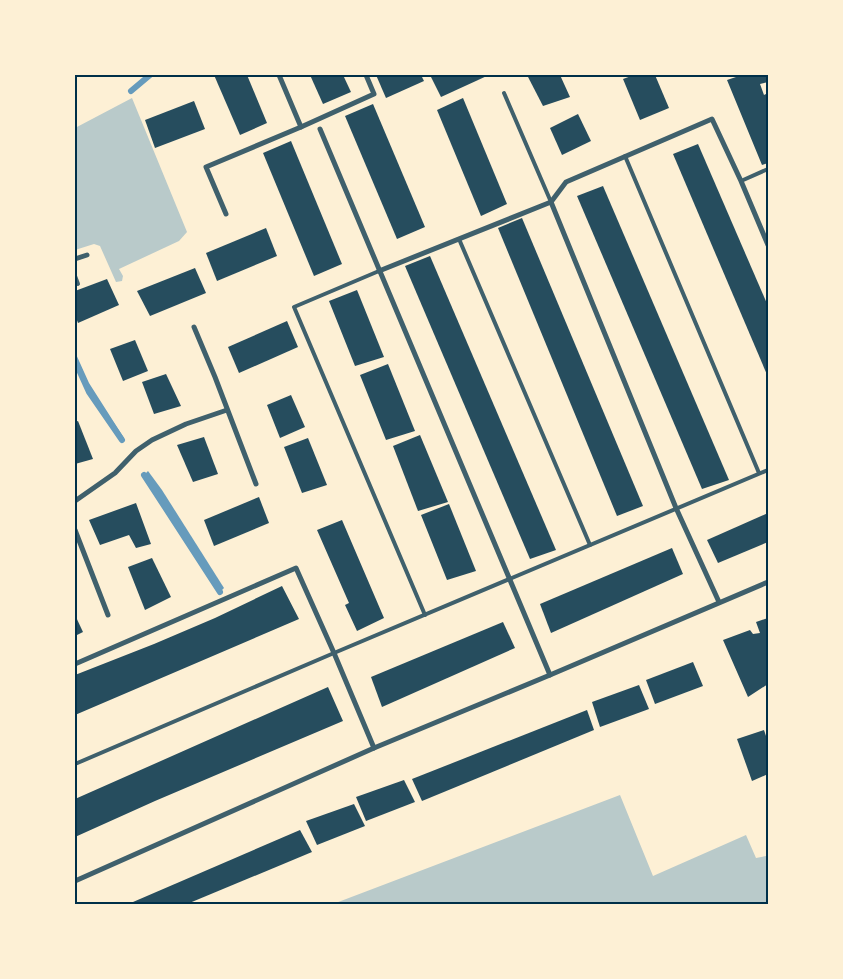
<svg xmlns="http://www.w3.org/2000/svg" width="843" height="979" viewBox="0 0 843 979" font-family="'Work Sans',sans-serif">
  <rect width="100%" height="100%" fill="#fdf0d5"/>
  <g fill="#b9caca">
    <polygon points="132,98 187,232 179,241 119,269 123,276 122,281 116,282 100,246 94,244 75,250 75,128"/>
    <polygon points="620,795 653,876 746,835 756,858 766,856 768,860 768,904 333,904"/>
  </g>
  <g fill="#669bbc">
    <path d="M75 352 89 383 124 438 122 440C106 417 75 380 75 352Z"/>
    <polygon points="148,471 162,490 224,588 220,592 144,475"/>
  </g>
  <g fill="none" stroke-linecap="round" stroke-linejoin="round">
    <g stroke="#669bbc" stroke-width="6">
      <polyline points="131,91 150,75"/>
      <polyline points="75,361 89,392 122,440"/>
      <polyline points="144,475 220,592"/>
    </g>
  </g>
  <g fill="#264d5e">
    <polygon points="214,75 247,75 267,123 240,135"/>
    <polygon points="310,75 343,75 351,92 323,104"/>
    <polygon points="376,75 421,75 424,81 386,98"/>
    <polygon points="430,75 489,75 441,97"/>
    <polygon points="527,75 560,75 570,97 543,106"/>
    <polygon points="634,75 655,75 669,108 640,120 623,79"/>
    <polygon points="742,75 768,75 768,82 760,84 764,95 768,93 768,163 762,165 727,80"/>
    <polygon points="463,98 507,204 481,216 437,110"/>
    <polygon points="194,101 205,129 155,148 145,120"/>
    <polygon points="373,104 425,227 397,239 345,116"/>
    <polygon points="578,114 591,141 562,155 550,128"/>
    <polygon points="291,141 342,264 314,276 263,153"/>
    <polygon points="698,144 768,306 768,377 673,154"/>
    <polygon points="603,186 729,480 702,489 577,196"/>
    <polygon points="522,218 643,506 617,516 498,228"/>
    <polygon points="266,228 277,256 217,281 206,253"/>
    <polygon points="430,256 556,550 530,559 405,266"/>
    <polygon points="195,268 206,293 150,316 137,291"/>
    <polygon points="107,279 119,305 78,323 75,315 75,291"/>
    <polygon points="357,290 384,357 355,366 329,301"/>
    <polygon points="287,321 298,347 239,373 228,347"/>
    <polygon points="135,340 148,371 123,381 110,349"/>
    <polygon points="388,364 415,431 386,440 360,375"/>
    <polygon points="166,374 181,406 154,414 142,382"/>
    <polygon points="291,395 305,427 280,438 267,405"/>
    <polygon points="78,421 93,459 75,464 75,422"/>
    <polygon points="420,435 448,502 418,511 393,446"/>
    <polygon points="204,437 218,474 193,482 177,445"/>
    <polygon points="308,438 327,485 302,493 284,447"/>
    <polygon points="259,497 269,523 214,546 204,520"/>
    <polygon points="136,503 151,544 136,548 129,535 100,545 89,520"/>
    <polygon points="449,504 476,571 447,580 421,515"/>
    <polygon points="768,513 768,542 718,563 707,540"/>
    <polygon points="342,520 384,618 357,631 345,605 349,603 317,530"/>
    <polygon points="672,548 683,574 551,633 540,604"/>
    <polygon points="152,558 171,597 145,610 128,567"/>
    <polygon points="282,586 299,619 75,715 75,675 154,644 215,618"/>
    <polygon points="75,615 83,632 75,636"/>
    <polygon points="768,618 768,684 748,697 723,640 750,630 753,634 760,633 756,622"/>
    <polygon points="503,622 515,648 382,707 371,677"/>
    <polygon points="693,662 703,686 655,704 646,680"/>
    <polygon points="639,685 649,709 600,727 592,702"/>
    <polygon points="328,687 343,721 155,801 75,837 75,799"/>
    <polygon points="587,710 594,730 422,801 412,779"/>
    <polygon points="764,730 768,742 768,774 752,781 737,739"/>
    <polygon points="404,780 415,802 366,821 356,797"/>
    <polygon points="354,804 365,826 317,845 306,821"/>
    <polygon points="300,830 312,852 187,904 134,904 133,902"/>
  </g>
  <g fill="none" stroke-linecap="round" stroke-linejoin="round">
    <g stroke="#3f606c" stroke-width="4">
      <polyline points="504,93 551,202"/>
      <polyline points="625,156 759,473"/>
      <polyline points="741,181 768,169"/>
      <polyline points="459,239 590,545"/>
      <polyline points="379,271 294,307 425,615"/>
      <polyline points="75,276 78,284"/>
      <polyline points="75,764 334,653 768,470"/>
    </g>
    <g stroke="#3f606c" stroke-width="5">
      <polyline points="301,127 374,94 366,75"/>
      <polyline points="320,129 550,675"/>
      <polyline points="551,202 676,508 719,602"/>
      <polyline points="226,214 206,167 301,127 279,75"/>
      <polyline points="75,259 87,255"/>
      <polyline points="379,271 551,202 566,182 712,119 741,181 768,245"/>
      <polyline points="194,327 215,377 256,484"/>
      <polyline points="75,501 115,473 136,451 152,440 186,424 227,410"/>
      <polyline points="75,530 108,615"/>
      <polyline points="75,664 296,568 334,653 374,748"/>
      <polyline points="75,881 374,748 550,675 768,582"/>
    </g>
  </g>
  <rect width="843" height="979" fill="none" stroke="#fdf0d5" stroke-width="152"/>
  <rect x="76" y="76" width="691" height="827" fill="none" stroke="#003049" stroke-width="2"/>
</svg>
